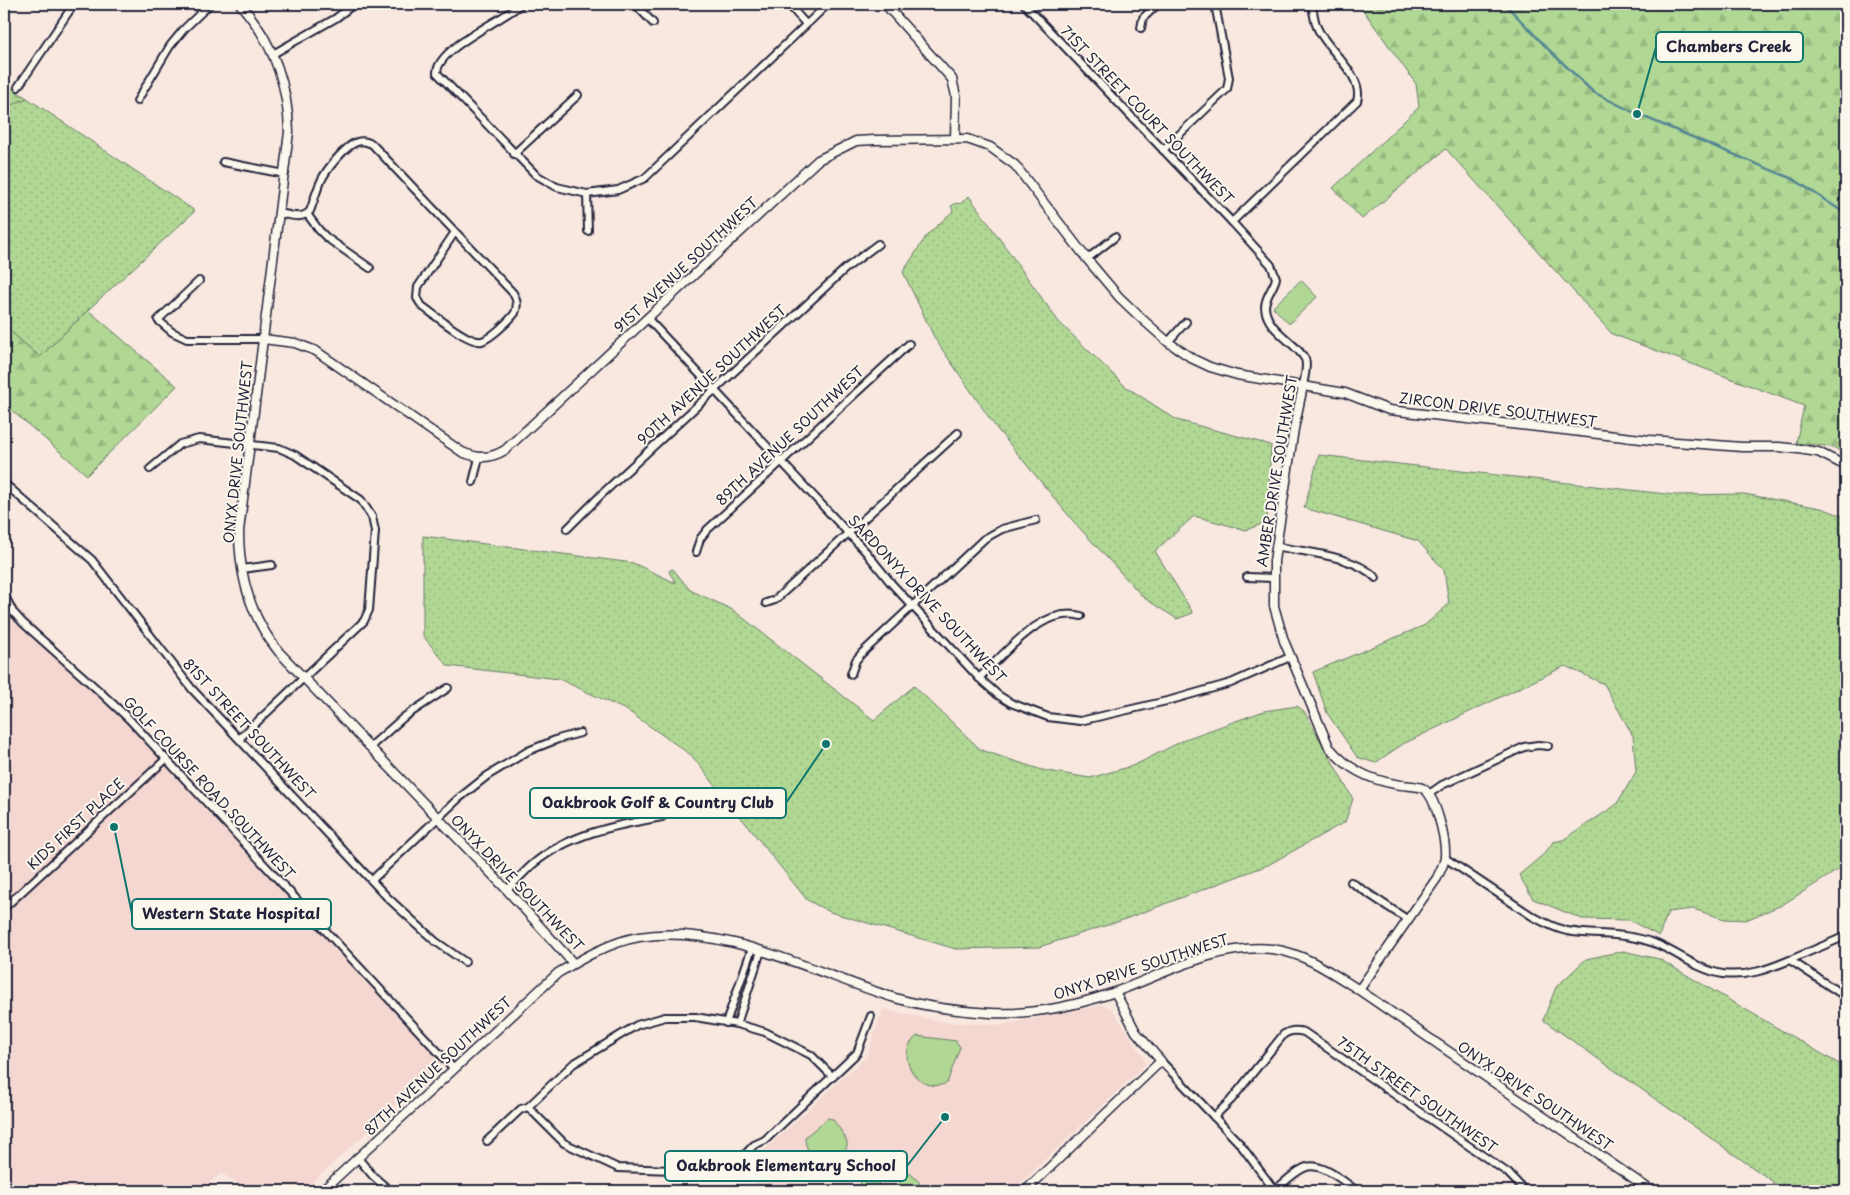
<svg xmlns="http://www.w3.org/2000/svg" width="1850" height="1195" viewBox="0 0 1850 1195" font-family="'Playpen Sans',sans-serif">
  <defs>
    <pattern id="grass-dots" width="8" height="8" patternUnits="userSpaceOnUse" patternTransform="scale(1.25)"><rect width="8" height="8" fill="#b0d794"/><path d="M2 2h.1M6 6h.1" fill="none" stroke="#97b880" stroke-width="1.8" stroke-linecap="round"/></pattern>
    <pattern id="forest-firs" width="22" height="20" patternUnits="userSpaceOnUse" patternTransform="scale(1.25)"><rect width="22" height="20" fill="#b0d794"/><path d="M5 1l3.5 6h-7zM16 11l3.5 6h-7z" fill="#97b880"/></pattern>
  </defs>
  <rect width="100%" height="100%" fill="#f8e8df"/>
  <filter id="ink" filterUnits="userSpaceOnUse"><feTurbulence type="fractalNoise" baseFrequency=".02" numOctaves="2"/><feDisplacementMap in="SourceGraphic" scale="10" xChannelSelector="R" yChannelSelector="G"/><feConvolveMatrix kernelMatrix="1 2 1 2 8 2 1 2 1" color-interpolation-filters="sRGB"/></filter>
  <g filter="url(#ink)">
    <g fill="#f4d7d0">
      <polygon points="4,593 443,1062 303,1191 252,1191 221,1173 200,1191 4,1191"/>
      <polygon points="1102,1005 1109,1007 1115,1013 1143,1056 1145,1065 1012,1191 763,1191 743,1170 867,1056 883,1009 943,1022 1001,1025"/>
    </g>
    <g fill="url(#grass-dots)" stroke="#697c68">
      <polygon points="27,98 195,211 88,310 40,357 4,326 4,108"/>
      <polygon points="969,196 1059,322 1125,386 1177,420 1271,445 1267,522 1246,530 1194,516 1155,551 1193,613 1177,619 1144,598 1074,522 997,429 935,339 903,272 927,235 953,211 951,206 957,203 960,204"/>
      <polygon points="1319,455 1675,495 1744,494 1821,508 1846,517 1846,865 1782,905 1746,920 1724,919 1693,909 1668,912 1659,936 1629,920 1582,919 1533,899 1519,875 1545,853 1553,842 1563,840 1616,805 1636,772 1633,736 1604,684 1565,666 1403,744 1375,763 1357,757 1327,713 1313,672 1425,625 1449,604 1444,570 1418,541 1304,508"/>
      <polygon points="423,536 633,563 676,583 669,572 670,570 673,569 690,590 733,610 874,720 914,686 981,750 1042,770 1090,778 1135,765 1188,738 1264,711 1297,706 1304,711 1353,799 1345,822 1268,865 1120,921 1039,947 956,949 830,912 807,900 691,755 628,711 559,679 448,666 423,636"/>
      <polygon points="1623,951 1659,959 1846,1068 1846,1191 1786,1191 1543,1020 1556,987 1586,959"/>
    </g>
    <g fill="url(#forest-firs)" stroke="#697c68">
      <polygon points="1361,4 1846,4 1846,454 1833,447 1796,443 1804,406 1612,334 1446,149 1362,219 1333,188 1419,107 1416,84 1363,10"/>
      <polygon points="4,83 27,98 4,108"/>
      <polygon points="88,310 177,386 87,475 4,404 4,326 40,357"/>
    </g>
    <g fill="#b0d794" stroke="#697c68">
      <polygon points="1301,280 1317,297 1289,324 1273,307"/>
      <path d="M917 1036 956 1041 960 1047 947 1083C919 1096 892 1056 917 1036Z"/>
      <path d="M828 1118 833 1119C837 1126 846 1136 847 1143 850 1160 805 1171 805 1137Z"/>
      <polygon points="861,1164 865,1165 879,1181 878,1186 871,1191 841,1191 847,1188 855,1190 860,1186 861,1183 855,1172"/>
      <polygon points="910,1173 920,1183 912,1191 897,1191 894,1188"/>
    </g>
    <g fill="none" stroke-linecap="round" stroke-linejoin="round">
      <polyline stroke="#558693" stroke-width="2.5" points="1505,4 1549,50 1593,92 1637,114 1795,180 1846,214"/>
      <g stroke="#22223b" stroke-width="10">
        <g id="minor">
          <path d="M521 4C502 21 437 48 437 73L536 175 557 187 587 194 588 231"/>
          <polyline points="635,4 653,23"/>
          <polyline points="788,4 806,24"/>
          <path d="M1024 4 1232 222 1271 265 1276 278C1274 288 1265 296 1265 307 1266 330 1296 342 1305 359 1308 366 1304 378 1303 386"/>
          <polyline points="1141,28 1143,18 1158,4"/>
          <polyline points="273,54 336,18 354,4"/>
          <polyline points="18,87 74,4"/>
          <polyline points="137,101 170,46 184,29 210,4"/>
          <polyline points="1163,150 1227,89 1229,78 1215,4"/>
          <polyline points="514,154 578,95"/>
          <polyline points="223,162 285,174"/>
          <polyline points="587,194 618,190 645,178 828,4"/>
          <path d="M279 213C290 215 302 220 310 211 314 201 316 191 321 181 326 170 345 146 357 142 363 140 367 142 372 144L513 293C517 300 518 305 515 313 509 321 491 338 482 341 468 344 434 314 422 306L417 298 418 287 455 232"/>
          <polyline points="307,214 319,230 327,238 370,268"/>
          <path d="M1232 222 1357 101C1365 75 1326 50 1317 27 1314 20 1313 11 1312 4"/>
          <polyline points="1087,259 1115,237"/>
          <polyline points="199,281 158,320 172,332 187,339 263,339"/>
          <polyline points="647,318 866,552 891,583 979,678 998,695 1011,703 1048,717 1080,721 1171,700 1231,683 1290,657"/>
          <polyline points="1168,342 1186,322"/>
          <polyline points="150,469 180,444 199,439 279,448 295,455 361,500 372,517 375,531 369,610 364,621 240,738"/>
          <polyline points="473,482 479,458"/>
          <polyline points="4,483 92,560 192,689 388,898 435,941 465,962"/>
          <polyline points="567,529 603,493 845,269 878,244"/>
          <path d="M1276 546C1306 553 1354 555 1376 578"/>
          <polyline points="696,552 700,539 707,530 909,344"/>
          <polyline points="242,569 272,565"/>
          <polyline points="1247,577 1273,578"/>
          <polyline points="4,594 13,612 23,623 98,690 129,719 454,1069"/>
          <polyline points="766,603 775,600 958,433"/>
          <polyline points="851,674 856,660 862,653 984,539 1002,529 1036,520"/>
          <path d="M979 678C1005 654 1042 605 1081 616"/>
          <polyline points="370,747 404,717 448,688"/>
          <polyline points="1429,794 1442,785 1524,747 1538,745 1548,746"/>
          <path d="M1445 858 1532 916C1543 922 1554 928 1567 931 1597 936 1624 932 1654 943 1677 952 1698 970 1723 974 1747 977 1768 969 1790 960L1846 997"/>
          <polyline points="372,880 458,799 487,776 528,751 558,739 580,733"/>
          <polyline points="1351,882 1408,920"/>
          <path d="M507 890C515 882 523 873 532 865 568 834 616 825 662 817"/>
          <polyline points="4,908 166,759"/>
          <polyline points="1790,960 1846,936"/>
          <polyline points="726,1023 752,948"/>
          <polyline points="737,1024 761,951"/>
          <polyline points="1161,1061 1240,1144 1275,1191"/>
          <polyline points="528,1107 564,1143 618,1168 728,1172 754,1145 765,1140 857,1053 871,1016"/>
          <path d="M1214 1117 1231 1100 1284 1034C1291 1030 1296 1030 1304 1032L1508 1173 1525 1191"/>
          <polyline points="487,1141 521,1109 528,1107 573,1064 637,1025 665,1017 695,1017 737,1024 765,1032 811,1055 833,1077"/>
          <polyline points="357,1157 373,1176 390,1191"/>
          <path d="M1275 1190C1284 1183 1293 1173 1304 1168 1320 1160 1344 1182 1357 1191"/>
        </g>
      </g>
      <g stroke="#22223b" stroke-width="11">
        <g id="tertiary">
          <path d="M240 4C272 40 288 83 289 132L239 531C239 575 251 618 279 652L507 890 573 963"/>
          <polyline points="885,4 952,79 956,96 955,139"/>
          <path d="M263 339 295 343 316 351 462 452C478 459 490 459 505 450L818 160 856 141 874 140 967 139 990 147 1015 165 1087 259 1119 297 1141 318 1168 342 1193 359 1210 367 1237 375 1345 393 1389 410 1650 440 1742 447H1779L1798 449 1818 452 1846 466"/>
          <path d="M1303 386 1294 429 1274 561V606L1284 641 1329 747C1347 768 1367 779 1395 784 1403 786 1414 785 1422 788 1436 794 1446 841 1445 856 1445 863 1440 871 1437 878L1359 990"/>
          <path d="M322 1191 558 973C583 958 610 942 639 937 721 922 817 974 895 998 926 1007 958 1011 991 1013 1033 1015 1075 1006 1115 992 1165 974 1218 943 1272 949 1305 953 1332 973 1359 990L1652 1191"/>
          <polyline points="1025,1191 1161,1061 1136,1032 1115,992"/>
        </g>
      </g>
      <use href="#minor" stroke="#fbf7ec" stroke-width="6"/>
      <use href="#tertiary" stroke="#fbf7ec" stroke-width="8"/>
    </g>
  </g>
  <g text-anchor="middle" stroke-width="4" stroke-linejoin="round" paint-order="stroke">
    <g font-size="14" fill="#22223b" stroke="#fbf7ec">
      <text transform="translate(1147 115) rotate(46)" y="5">71ST STREET COURT SOUTHWEST</text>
      <text transform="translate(686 265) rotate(-43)" y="5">91ST AVENUE SOUTHWEST</text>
      <text transform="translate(712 375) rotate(-43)" y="5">90TH AVENUE SOUTHWEST</text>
      <text transform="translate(1498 410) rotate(7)" y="5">ZIRCON DRIVE SOUTHWEST</text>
      <text transform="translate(790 436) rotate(-43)" y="5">89TH AVENUE SOUTHWEST</text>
      <text transform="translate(238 452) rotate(-84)" y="5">ONYX DRIVE SOUTHWEST</text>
      <text transform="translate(1277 471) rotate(-81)" y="5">AMBER DRIVE SOUTHWEST</text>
      <text transform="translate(927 599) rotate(47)" y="5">SARDONYX DRIVE SOUTHWEST</text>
      <text transform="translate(249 729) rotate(47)" y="5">81ST STREET SOUTHWEST</text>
      <text transform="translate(209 788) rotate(47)" y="5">GOLF COURSE ROAD SOUTHWEST</text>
      <text transform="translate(76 824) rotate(-43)" y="5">KIDS FIRST PLACE</text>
      <text transform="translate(517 883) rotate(46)" y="5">ONYX DRIVE SOUTHWEST</text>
      <text transform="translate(1141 967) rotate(-18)" y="5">ONYX DRIVE SOUTHWEST</text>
      <text transform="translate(438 1066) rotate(-43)" y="5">87TH AVENUE SOUTHWEST</text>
      <text transform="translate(1417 1095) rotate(35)" y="5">75TH STREET SOUTHWEST</text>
      <text transform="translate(1535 1096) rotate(34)" y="5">ONYX DRIVE SOUTHWEST</text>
    </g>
  </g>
  <path fill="none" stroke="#0f766e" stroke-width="2" d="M1637 114L1656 47M826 744L786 803M114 827L132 914M945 1117L907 1166"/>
  <g fill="#0f766e" stroke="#fbf7ec" stroke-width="2">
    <circle cx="1637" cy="114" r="5"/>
    <circle cx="826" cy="744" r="5"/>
    <circle cx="114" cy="827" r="5"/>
    <circle cx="945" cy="1117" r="5"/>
  </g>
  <g fill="#fbf7ec" stroke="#0f766e" stroke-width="2">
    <rect x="1656" y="32" width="147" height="30" rx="5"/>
    <rect x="530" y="788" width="256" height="30" rx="5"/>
    <rect x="132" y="899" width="199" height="30" rx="5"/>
    <rect x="665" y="1151" width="242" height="30" rx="5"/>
  </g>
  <g font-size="15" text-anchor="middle" font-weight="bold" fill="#22223b">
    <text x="1729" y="52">Chambers Creek</text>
    <text x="658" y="808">Oakbrook Golf &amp; Country Club</text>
    <text x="231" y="919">Western State Hospital</text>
    <text x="786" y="1171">Oakbrook Elementary School</text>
  </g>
  <rect width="1850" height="1195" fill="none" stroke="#fbf7ec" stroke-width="20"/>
  <rect x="10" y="10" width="1830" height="1175" fill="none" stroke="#22223b" stroke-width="2" filter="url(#ink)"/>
</svg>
